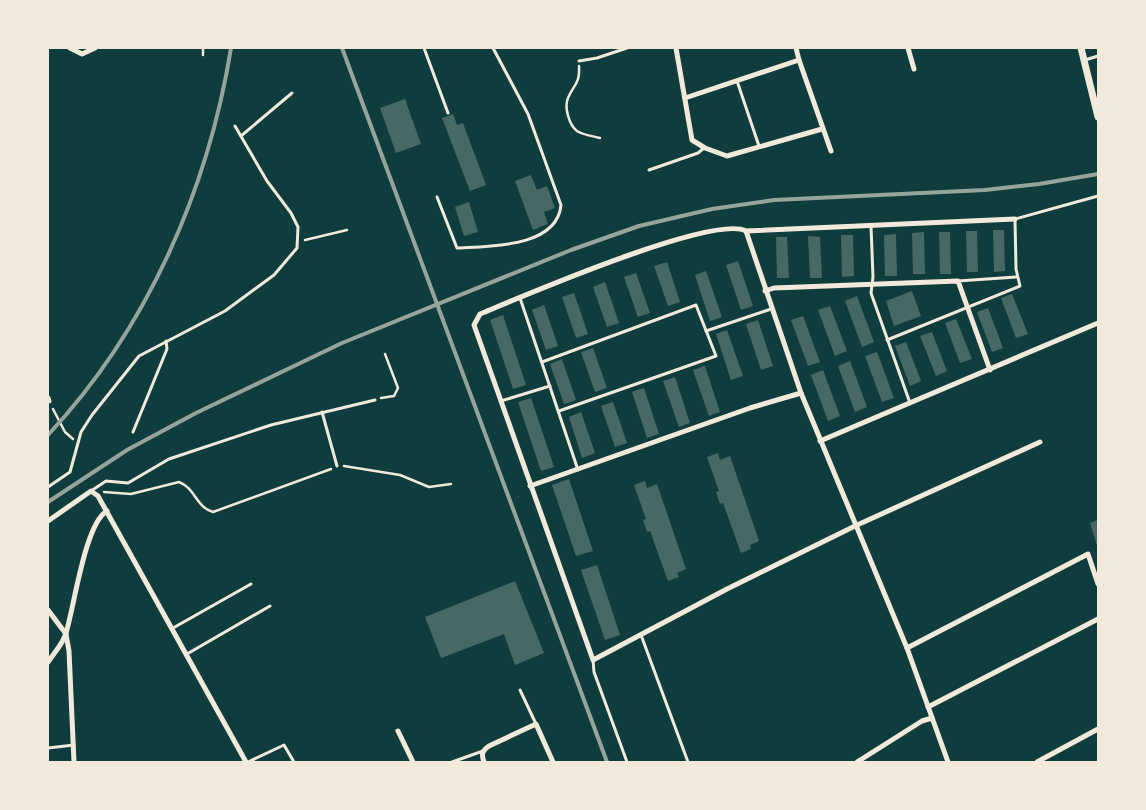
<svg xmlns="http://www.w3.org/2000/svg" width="1146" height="810" viewBox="0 0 1146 810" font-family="'Playfair Display',serif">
  <rect width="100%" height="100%" fill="#0f3d3e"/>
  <g fill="#486865">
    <polygon points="405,99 421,144 396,153 380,108"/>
    <polygon points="453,114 457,125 463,123 486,185 470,191 442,118"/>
    <polygon points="531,175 537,190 547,186 555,208 544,212 548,224 533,230 515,181"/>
    <polygon points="469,202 478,232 464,236 455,207"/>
    <polygon points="993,230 1004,230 1005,271 994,272"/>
    <polygon points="966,231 977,231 978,272 967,272"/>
    <polygon points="924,232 925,274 913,274 912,233"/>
    <polygon points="939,232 950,232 951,274 940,274"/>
    <polygon points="896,234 897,276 885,276 884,235"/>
    <polygon points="841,235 853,235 854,276 842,277"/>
    <polygon points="808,236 820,237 822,278 810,278"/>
    <polygon points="776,237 787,237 789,278 777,278"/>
    <polygon points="738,261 753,306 741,310 726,265"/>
    <polygon points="667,262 680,302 668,306 654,266"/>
    <polygon points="706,271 722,317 710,321 695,275"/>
    <polygon points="636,273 650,313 638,317 624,277"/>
    <polygon points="605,282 619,323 607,327 593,287"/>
    <polygon points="912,291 921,316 894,326 886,301"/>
    <polygon points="574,293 588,334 576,338 562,297"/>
    <polygon points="1012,294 1028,334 1016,338 1001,298"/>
    <polygon points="857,296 874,342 862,347 845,301"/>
    <polygon points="544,305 558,346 546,350 532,310"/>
    <polygon points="830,306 847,351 835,356 818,310"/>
    <polygon points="988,308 1003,348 992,352 977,312"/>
    <polygon points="503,315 526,385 513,389 490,320"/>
    <polygon points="803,316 820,362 808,366 791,320"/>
    <polygon points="956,319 972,359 960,363 945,323"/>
    <polygon points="758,320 773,366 761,370 746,324"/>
    <polygon points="727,330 743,376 731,380 716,334"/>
    <polygon points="932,332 947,371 936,376 920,336"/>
    <polygon points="906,342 921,381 910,386 895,346"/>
    <polygon points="593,348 607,388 595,392 581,352"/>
    <polygon points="877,352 894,398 882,402 865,356"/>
    <polygon points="562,359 576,400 564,404 550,364"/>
    <polygon points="850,361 867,407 855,412 838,366"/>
    <polygon points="705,366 720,412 709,416 693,370"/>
    <polygon points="823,370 840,416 828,421 811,375"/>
    <polygon points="675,377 690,423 679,427 663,381"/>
    <polygon points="644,388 659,434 647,438 632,392"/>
    <polygon points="531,398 554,467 541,471 518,402"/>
    <polygon points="613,402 627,443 615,447 601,406"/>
    <polygon points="581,412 595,453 582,458 569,417"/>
    <polygon points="718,453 720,460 730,456 759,541 750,545 751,549 741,553 723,503 720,504 716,492 719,491 707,457"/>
    <polygon points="569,479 593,551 576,556 552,485"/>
    <polygon points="645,481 647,488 657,484 686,569 677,573 679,577 668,581 650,531 647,532 643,520 646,519 634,485"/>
    <polygon points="1098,520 1098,549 1090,523"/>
    <polygon points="597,565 620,635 605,640 581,570"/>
    <polygon points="515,581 544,653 515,665 504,634 441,658 425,617"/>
  </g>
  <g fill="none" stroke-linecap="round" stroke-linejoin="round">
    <g stroke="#f1e9da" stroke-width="2.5">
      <polyline points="203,48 203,55"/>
      <path d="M579 66C580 84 574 84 568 98 564 107 569 125 577 131 583 135 593 136 600 138"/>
      <polyline points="305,240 347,230"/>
      <polyline points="381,398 394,396 398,388 385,354"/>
      <polyline points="53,409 65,432 73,439"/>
      <polyline points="344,466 400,475 429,487 451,484"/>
      <path d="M104 492 131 494 179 482C195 488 196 507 213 512L331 469"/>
    </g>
    <g stroke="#f1e9da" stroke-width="3">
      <polyline points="424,48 448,113"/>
      <polyline points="1085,60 1098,56"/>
      <polyline points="579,61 597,58 627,48"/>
      <polyline points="737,81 759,146"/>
      <polyline points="241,136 292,93"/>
      <polyline points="649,170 698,153 704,148"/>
      <path d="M437 197 457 248C489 246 557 248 561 205L528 114 493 48"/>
      <polyline points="871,226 873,277 871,293 910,403"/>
      <polyline points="958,281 1016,277"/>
      <polyline points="520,298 578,470"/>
      <polyline points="706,331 771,309"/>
      <polyline points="887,340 1020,286 1016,269 1015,219 1098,196"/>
      <polyline points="542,362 696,305 716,356 559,411"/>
      <polyline points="501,401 550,386"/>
      <polyline points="322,412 337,466"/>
      <polyline points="133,432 167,349 166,341"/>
      <polyline points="48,487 70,472 81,432 92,415 139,356 225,311 274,275 297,248 298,227 291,213 267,181 235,126"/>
      <polyline points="91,491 106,481 128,483 169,459 271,425 375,400"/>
      <polyline points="173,628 251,584"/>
      <polyline points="641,635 688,762"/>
      <polyline points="187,654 270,606"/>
      <polyline points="593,660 594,672 627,762"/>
      <polyline points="520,690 536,724"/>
      <polyline points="48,748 74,745"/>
      <polyline points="248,762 284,745 294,762"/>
      <polyline points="452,762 483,751"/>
    </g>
    <g stroke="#f1e9da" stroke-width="5">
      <polyline points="70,48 82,54 95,48"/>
      <polyline points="676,48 692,140 705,148 727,156 822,129"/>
      <polyline points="908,48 914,69"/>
      <polyline points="799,60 831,151"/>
      <polyline points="685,98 799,60 796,48"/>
      <path d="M1015 219 746 231C713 214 521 297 480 314L474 325 593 660 727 589 855 526 1040 442"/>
      <polyline points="746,231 801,393 907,648 948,762"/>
      <polyline points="765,291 774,288 958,281 990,370"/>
      <polyline points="48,398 49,401"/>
      <polyline points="820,441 1098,323"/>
      <polyline points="530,486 750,408 801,393"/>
      <polyline points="48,521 91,491 98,496 246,762"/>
      <polyline points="48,610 66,634 69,651 74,762"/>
      <polyline points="907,648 1088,554 1098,584"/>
      <path d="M48 662C54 653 63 644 66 633 74 608 85 523 107 511"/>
      <polyline points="928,707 1098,619"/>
      <polyline points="398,731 413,762"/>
      <path d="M484 762C481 754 482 751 489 746L536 724 553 762"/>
      <polyline points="857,762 922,721 932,718"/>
      <polyline points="1037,762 1098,729"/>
    </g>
    <polyline stroke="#f1e9da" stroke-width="7" points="1081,48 1098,117"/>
    <g stroke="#97a49c" stroke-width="4">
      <polyline points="342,48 607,762"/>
      <path d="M48 435C147 329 208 190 231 48"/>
      <polyline points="48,502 127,450 196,413 342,343 571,250 639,226 712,209 774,200 985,190 1039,184 1098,174"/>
    </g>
  </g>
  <rect width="1146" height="810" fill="none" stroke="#f1e9da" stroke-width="98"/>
</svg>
